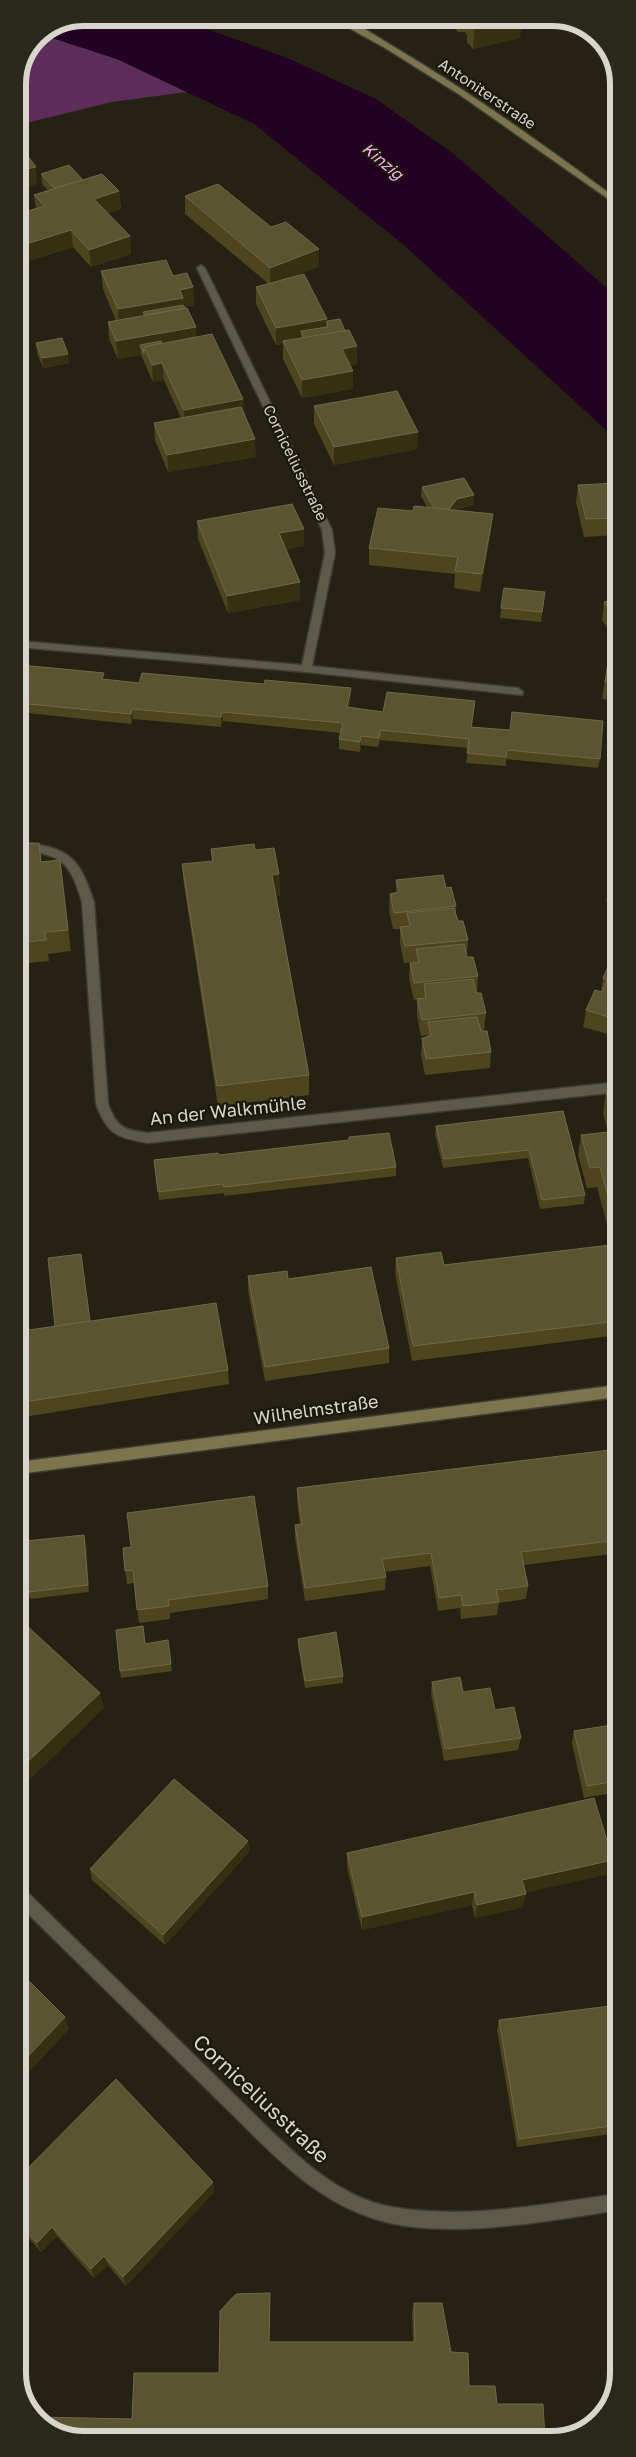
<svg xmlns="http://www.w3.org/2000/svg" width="636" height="2457" viewBox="0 0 636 2457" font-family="'Golos Text',sans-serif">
  <rect width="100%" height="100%" fill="#252214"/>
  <polygon fill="#5c2c5b" points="43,35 117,59 187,92 112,102 18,125 18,84 37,37"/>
  <polygon fill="#220122" points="85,18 176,18 285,57 376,99 455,155 617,297 617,440 405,246 254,124 117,59 43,35"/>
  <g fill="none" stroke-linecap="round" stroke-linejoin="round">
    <g stroke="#3e3b32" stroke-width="3">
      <g id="street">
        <polygon points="201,265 205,268 332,530 335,553 312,666 518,688 523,692 522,695 306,672 18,647 18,641 302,665 325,553 322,530 197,268"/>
        <path d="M18 841C68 849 78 853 94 902L108 1104C117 1128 124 1130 148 1133L618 1082V1092L148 1143C117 1138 107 1134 96 1104L82 902C69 859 62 856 18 849Z"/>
        <path d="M18 1886 23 1888C77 1941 132 1994 186 2047 209 2070 233 2093 256 2116 295 2154 336 2197 392 2207 466 2220 544 2204 618 2194V2210C551 2221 456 2238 390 2223 330 2209 289 2171 247 2129 225 2107 202 2085 180 2063 126 2010 72 1957 18 1904Z"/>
      </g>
    </g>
    <g stroke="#3e3b32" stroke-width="3">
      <g id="secondary">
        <path d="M331 18C350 17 379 38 396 48 473 94 545 146 617 199V205L460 95 385 48Z"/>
        <polygon points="618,1385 618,1397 18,1474 18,1462"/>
      </g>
    </g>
    <use href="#street" fill="#5d5a4a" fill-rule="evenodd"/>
    <use href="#secondary" fill="#7c744d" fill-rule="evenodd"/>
  </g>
  <g fill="#4c451e">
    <polygon points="447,18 521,18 520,38 473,49 467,42 467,35 465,32 458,32 447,20"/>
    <polygon points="41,174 83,180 119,191 121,209 107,213 130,236 131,254 91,267 73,247 22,263 18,258 18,214 36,208 34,195 48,190 42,184"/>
    <polygon points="185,196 319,266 285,279 327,321 357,364 350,365 353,389 302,398 283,359 283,344 276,345 256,304 256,287 269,284 185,214"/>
    <polygon points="101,271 173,276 193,287 194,305 184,307 197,337 243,399 244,412 256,457 168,472 155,440 154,423 181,418 164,380 153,382 141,355 118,359 109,339 108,322 116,321 103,289"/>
    <polygon points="36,343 69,363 43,368 37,353"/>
    <polygon points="314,406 418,432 417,449 334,465 314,424"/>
    <polygon points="617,483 618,535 584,537 576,502 578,485"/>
    <polygon points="422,487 474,495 474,505 456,509 455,510 491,531 480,592 454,588 455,574 369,565 369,548 413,511 427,507 421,496"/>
    <polygon points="197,521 304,529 304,546 286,549 300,582 300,600 228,613 198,539"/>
    <polygon points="618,598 618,701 602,699 612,634 602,620 604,602"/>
    <polygon points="544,601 541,622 500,618 501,608"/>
    <polygon points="18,676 104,679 139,683 264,684 351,688 351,698 349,707 383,712 474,711 472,727 600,759 598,768 506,759 506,766 466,763 468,748 380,740 378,747 361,745 360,752 339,749 339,739 341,733 223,721 221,727 133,719 131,724 18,712"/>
    <polygon points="18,838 22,838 23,844 42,862 60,860 71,951 48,954 49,961 18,964"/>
    <polygon points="211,849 255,850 279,874 280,895 276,896 309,1075 309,1095 218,1106 184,885 182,864 212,861"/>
    <polygon points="618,858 618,903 606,901 608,892"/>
    <polygon points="396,880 446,888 456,906 456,913 458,921 468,940 467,953 467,957 478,976 477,993 486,1013 484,1030 480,1030 491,1052 490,1068 425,1075 421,1054 422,1038 427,1037 427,1035 421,1036 417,1016 417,999 414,1000 409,979 410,963 415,962 404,963 400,943 400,929 393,929 389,910 390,894 396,893"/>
    <polygon points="618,956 618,1037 583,1027 586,1010 601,991 603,978"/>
    <polygon points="618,1091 618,1227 608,1228 597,1187 587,1188 578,1155 581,1135 608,1132 603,1113 606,1093"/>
    <polygon points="563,1111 585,1195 584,1204 540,1209 528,1158 443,1168 435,1134 436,1126"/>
    <polygon points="349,1137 396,1167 396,1176 224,1196 224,1193 159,1200 154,1160 219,1155 349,1140"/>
    <polygon points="618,1244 618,1335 412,1361 395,1273 396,1258 444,1265"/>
    <polygon points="248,1276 288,1279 389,1348 389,1363 265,1381 248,1291"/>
    <polygon points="18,1313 24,1331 90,1321 228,1370 229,1384 18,1418"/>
    <polygon points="618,1449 618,1553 524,1565 528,1586 526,1599 499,1603 497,1615 461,1619 460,1608 438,1611 430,1566 385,1572 386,1577 385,1590 305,1601 295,1538 295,1525 300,1524 297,1502 297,1488"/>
    <polygon points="86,1542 89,1592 30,1599 28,1592"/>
    <polygon points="123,1548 268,1586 268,1599 170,1613 170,1619 139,1623 134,1583 127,1584"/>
    <polygon points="298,1639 343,1676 343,1683 305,1688 298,1646"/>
    <polygon points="168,1640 172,1671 121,1678 120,1671 146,1644"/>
    <polygon points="432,1682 463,1692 495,1710 521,1738 518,1750 444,1761 431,1694"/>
    <polygon points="618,1724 618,1792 584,1798 572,1743 574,1731"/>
    <polygon points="248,1841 249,1852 165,1945 92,1880 90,1869"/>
    <polygon points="347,1853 608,1874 526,1892 523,1907 475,1918 472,1905 362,1930 347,1867"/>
    <polygon points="618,2005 618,2133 517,2147 497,2030 499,2020"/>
    <polygon points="19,2177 214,2192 126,2286 108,2265 94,2278 57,2236 41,2252 19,2227"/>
    <polygon points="270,2302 270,2342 413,2342 412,2312 414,2303 451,2352 469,2386 497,2404 132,2419 219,2373"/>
  </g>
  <g fill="#363012">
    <polygon points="494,18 521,18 520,38 473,49 475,22"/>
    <polygon points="36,167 37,184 18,189 18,171"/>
    <polygon points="119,191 121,209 95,217 94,199"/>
    <polygon points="71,230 73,247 22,263 20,246"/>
    <polygon points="130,236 131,254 91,267 89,250"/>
    <polygon points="319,249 319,266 270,285 270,268"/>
    <polygon points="193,287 194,305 143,312 144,322 119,327 118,309 180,290"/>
    <polygon points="327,319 327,337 301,331 301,341 283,341 283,344 276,345 276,328"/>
    <polygon points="196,327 197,344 144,347 140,345 141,355 118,359 116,341"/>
    <polygon points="357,346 357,364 342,367 342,349"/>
    <polygon points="68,354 69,363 43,368 42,358"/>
    <polygon points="162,363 164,380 153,382 152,365"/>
    <polygon points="353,371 353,389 302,398 302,380"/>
    <polygon points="243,399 244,417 185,428 184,410"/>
    <polygon points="418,432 417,449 334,465 334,447"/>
    <polygon points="255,439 256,457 168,472 167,455"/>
    <polygon points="474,495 474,505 456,509 443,526 443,516 457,499"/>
    <polygon points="493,514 491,531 480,592 482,574"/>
    <polygon points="304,529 304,546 279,551 279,533"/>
    <polygon points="300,582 300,600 228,613 227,596"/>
    <polygon points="351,688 351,698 347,717 347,707"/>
    <polygon points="132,709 133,719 131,724 131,714"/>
    <polygon points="222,712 223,721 221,727 221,717"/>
    <polygon points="361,736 361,745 360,752 360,742"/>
    <polygon points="279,874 280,895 272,897 272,875"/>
    <polygon points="84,1535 86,1542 89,1592 88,1585"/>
    <polygon points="100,1693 104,1708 18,1791 18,1771"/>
    <polygon points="248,1841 249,1852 165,1945 163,1935"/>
    <polygon points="613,1860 608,1874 519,1894 522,1880"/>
    <polygon points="474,1892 472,1905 362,1930 362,1917"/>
    <polygon points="526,1894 523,1907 475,1918 477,1905"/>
    <polygon points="65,2017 69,2029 19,2083 19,2066"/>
    <polygon points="213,2182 214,2192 126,2286 123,2277"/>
    <polygon points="52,2227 57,2236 41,2252 37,2243"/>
    <polygon points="104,2256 108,2265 94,2278 91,2269"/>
    <polygon points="270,2293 270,2349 269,2342"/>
  </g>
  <g fill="#5b5431" stroke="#6f6849">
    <polygon points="471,18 494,18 475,22"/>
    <polygon points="18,143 36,167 18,171"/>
    <polygon points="69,165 83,180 54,188 41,174"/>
    <polygon points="102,174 119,191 94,199 130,236 89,250 71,230 20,246 18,243 18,214 45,206 34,195"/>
    <polygon points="218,184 271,227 286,222 319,249 270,268 185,196"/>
    <polygon points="166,260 173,276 187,273 193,287 180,290 183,298 118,309 101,271"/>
    <polygon points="304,274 327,319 276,328 256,287"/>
    <polygon points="183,305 185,308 145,315 143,312"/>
    <polygon points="187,308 196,327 116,341 108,322"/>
    <polygon points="340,319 345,331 304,338 301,331 327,327 327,321"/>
    <polygon points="349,330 357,346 342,349 353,371 302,380 283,341"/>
    <polygon points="212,334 243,399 184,410 162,363 152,365 144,347"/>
    <polygon points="62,338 68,354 42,358 36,343"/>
    <polygon points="161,341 162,343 144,347 144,354 140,345"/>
    <polygon points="397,391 418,432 334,447 314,406"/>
    <polygon points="241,407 255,439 167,455 154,423"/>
    <polygon points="464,478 474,495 457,499 449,509 434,508 422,487"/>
    <polygon points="617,483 618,518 586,519 578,485"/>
    <polygon points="292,504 304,529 279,533 300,582 227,596 197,521"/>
    <polygon points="414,506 493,514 482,574 455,571 458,557 369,548 378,508 413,511"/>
    <polygon points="504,588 545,592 542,612 501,608"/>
    <polygon points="618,598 618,683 605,682 615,617 604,602"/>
    <polygon points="21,665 104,673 102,679 139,683 142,673 264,684 265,680 351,688 347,707 383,712 387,692 475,701 471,727 510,730 512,712 603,721 600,759 507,750 506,757 467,753 469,739 380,730 379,738 361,736 360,742 339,739 343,723 222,712 221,717 132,709 131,714 18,703 18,676"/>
    <polygon points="18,838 22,838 23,844 39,843 41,862 60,860 68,930 45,932 46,940 18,943"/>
    <polygon points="254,844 255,850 274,848 279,874 272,875 309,1075 217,1086 182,864 213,861 211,849"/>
    <polygon points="618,858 618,894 608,892"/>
    <polygon points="443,875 446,888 451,887 456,906 394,913 390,894 399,892 396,880"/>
    <polygon points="454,908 458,921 463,921 468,940 405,946 400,927 410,926 407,913"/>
    <polygon points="464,944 467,957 473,957 478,976 414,983 410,963 419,962 416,949"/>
    <polygon points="613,955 618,956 618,1020 586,1010 595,990 602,992 607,980 603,978"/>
    <polygon points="473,979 476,993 481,993 486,1013 422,1020 417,999 426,998 424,984"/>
    <polygon points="477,1017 481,1031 487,1031 491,1052 426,1059 422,1038 431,1036 428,1022"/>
    <polygon points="618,1091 618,1208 611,1208 600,1167 590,1168 581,1135 617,1131 606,1093"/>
    <polygon points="563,1111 585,1195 542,1200 529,1150 444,1159 436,1126"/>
    <polygon points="389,1133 396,1167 224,1187 223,1184 158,1192 154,1160 218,1153 219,1155 349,1140 349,1137"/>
    <polygon points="618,1244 618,1321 413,1346 396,1258 441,1252 444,1265"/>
    <polygon points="81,1254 90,1321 55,1326 48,1258"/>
    <polygon points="371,1267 389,1348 265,1367 248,1276 287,1271 288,1279"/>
    <polygon points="216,1303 228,1370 18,1403 18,1313 20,1312 22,1331"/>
    <polygon points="618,1449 618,1540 521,1552 528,1586 496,1590 499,1602 463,1606 461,1595 439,1598 431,1553 382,1559 386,1577 305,1588 295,1525 302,1524 297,1488"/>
    <polygon points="254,1496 268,1586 168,1600 169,1606 137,1610 133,1570 125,1571 123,1548 131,1547 127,1513"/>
    <polygon points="84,1535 88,1585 28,1592 25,1541"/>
    <polygon points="25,1624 100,1693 18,1771 18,1631"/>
    <polygon points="143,1626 145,1644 168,1640 171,1664 120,1671 116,1630"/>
    <polygon points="336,1632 343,1676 305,1681 298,1639"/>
    <polygon points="460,1677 463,1692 490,1688 495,1710 514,1707 521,1738 445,1749 432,1682"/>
    <polygon points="618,1724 618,1781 587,1786 574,1731"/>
    <polygon points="174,1779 248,1841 163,1935 90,1869"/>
    <polygon points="594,1798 613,1860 522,1880 526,1894 477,1905 474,1892 362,1917 347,1853"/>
    <polygon points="19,1971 65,2017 19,2066"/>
    <polygon points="618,2005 618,2125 519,2139 499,2020"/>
    <polygon points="116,2079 213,2182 123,2277 104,2256 91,2269 52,2227 37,2243 19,2223 19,2177"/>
    <polygon points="270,2293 269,2342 415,2342 414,2303 442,2303 451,2352 468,2353 469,2386 495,2386 497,2404 543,2404 545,2438 80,2439 40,2423 37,2417 132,2419 134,2373 219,2373 220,2311 236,2294"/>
  </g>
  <g text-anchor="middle" stroke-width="4.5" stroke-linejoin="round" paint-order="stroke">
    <g font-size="15" fill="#d7d5cc" stroke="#1b190b">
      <text transform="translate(487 94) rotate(34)" y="5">Antoniterstraße</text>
      <text transform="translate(295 463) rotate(64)" y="5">Corniceliusstraße</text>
    </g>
    <g font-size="16" font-style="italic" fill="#fbaff8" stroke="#1b190b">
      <text transform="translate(383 161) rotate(40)" y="6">Kinzig</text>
    </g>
    <g font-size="18" fill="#d7d5cc" stroke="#1b190b">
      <text transform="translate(228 1111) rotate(-6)" y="6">An der Walkmühle</text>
      <text transform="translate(316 1410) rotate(-8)" y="6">Wilhelmstraße</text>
    </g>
    <g font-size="21" fill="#d7d5cc" stroke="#1b190b">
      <text transform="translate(261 2099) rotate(43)" y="7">Corniceliusstraße</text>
    </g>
  </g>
  <path d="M0 0H636V2457H0ZM84 26H552A58 58 0 0 1 610 84V2373A58 58 0 0 1 552 2431H84A58 58 0 0 1 26 2373V84A58 58 0 0 1 84 26Z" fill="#2a281a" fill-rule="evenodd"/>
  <path fill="none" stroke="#d7d5cc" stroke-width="6" d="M84 26H552A58 58 0 0 1 610 84V2373A58 58 0 0 1 552 2431H84A58 58 0 0 1 26 2373V84A58 58 0 0 1 84 26Z"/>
</svg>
